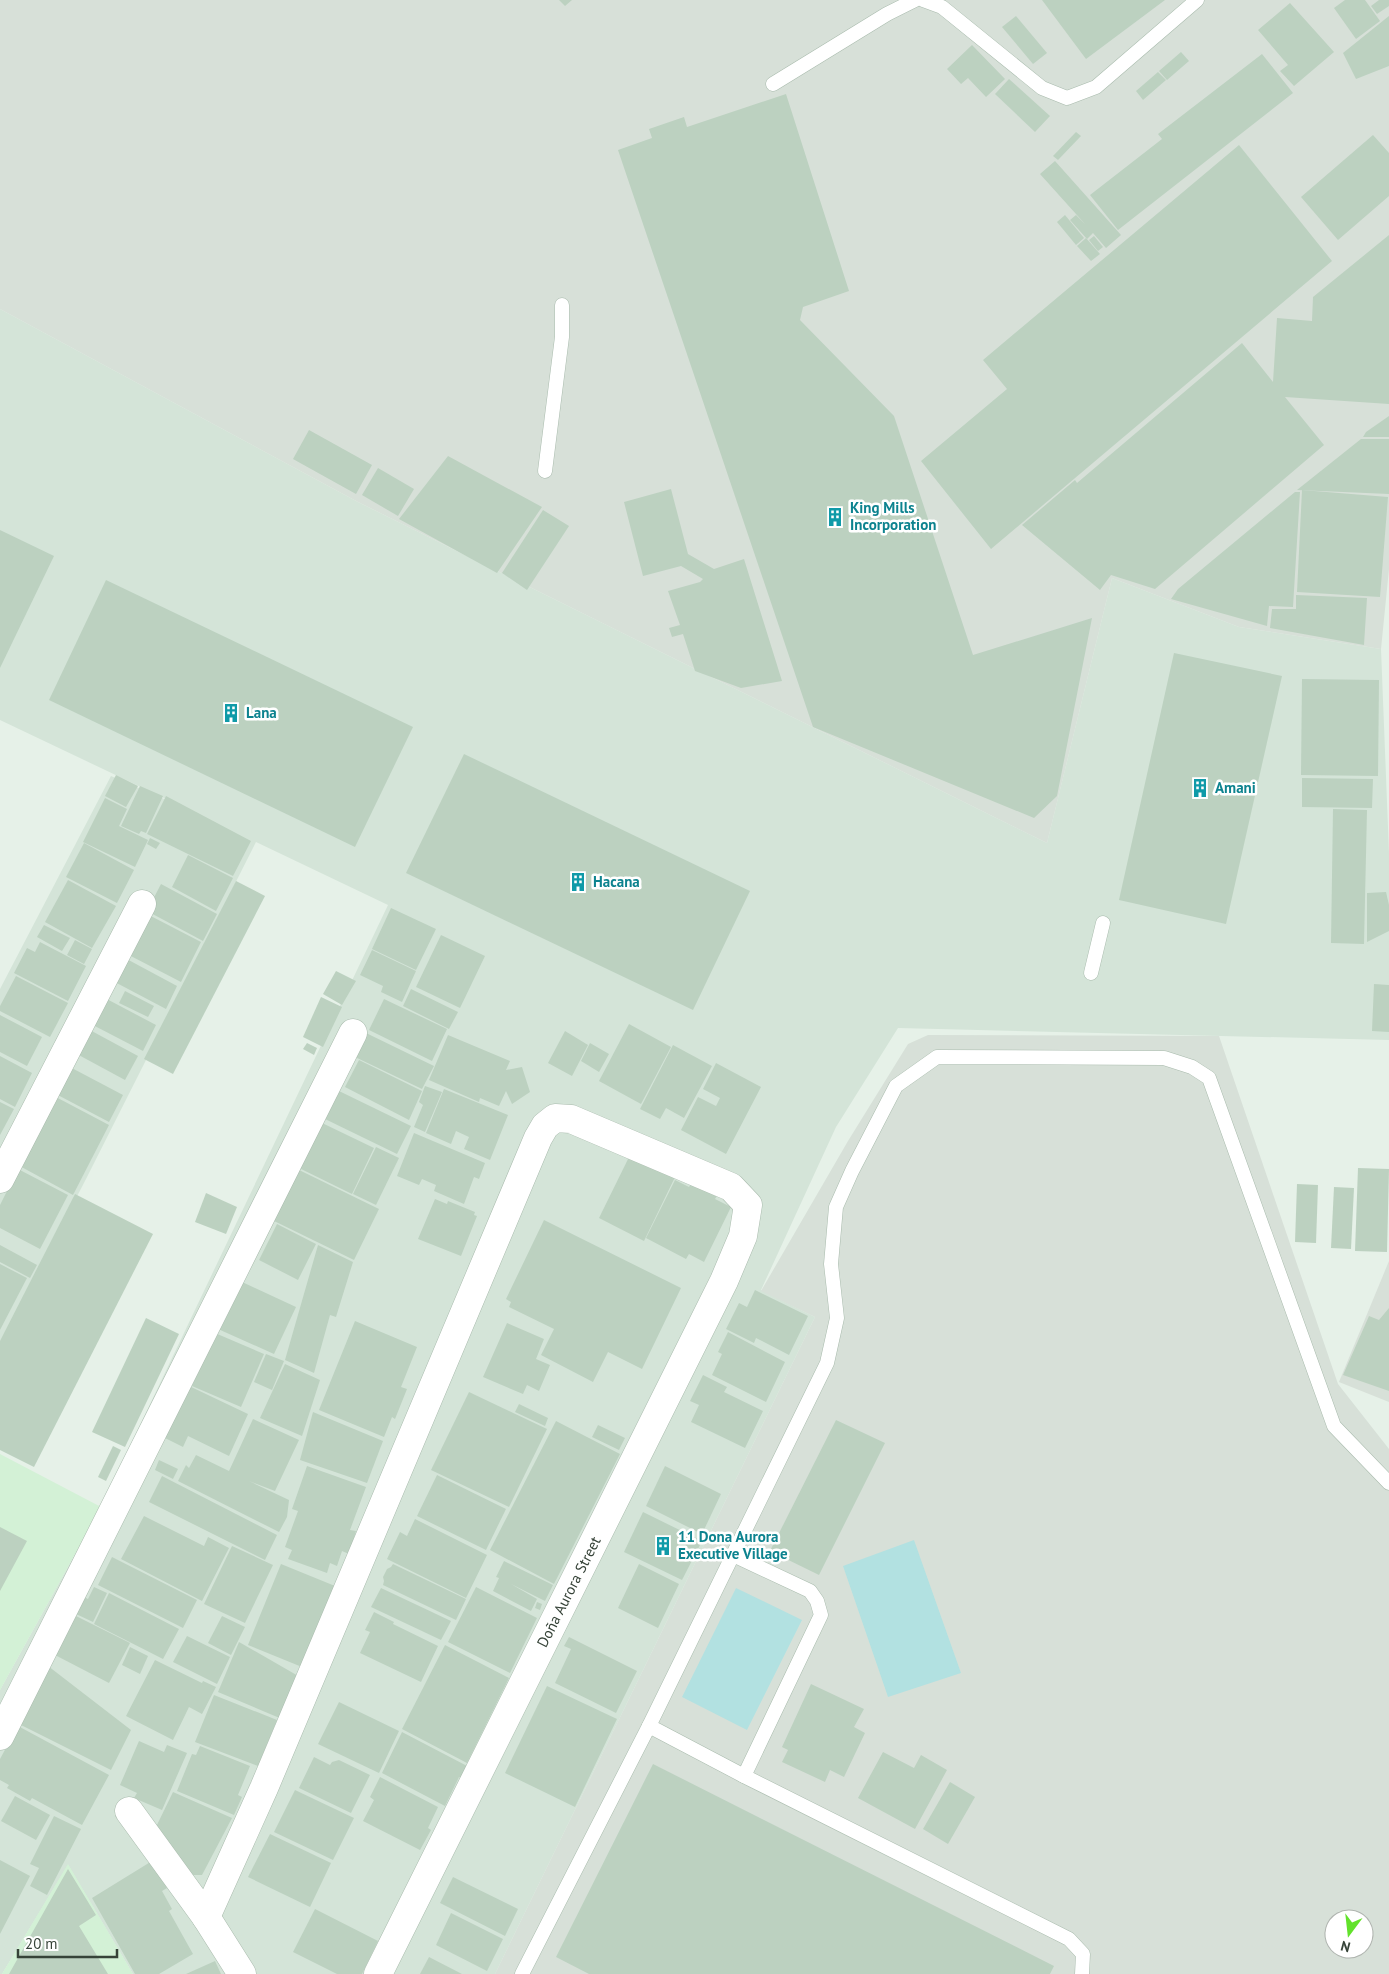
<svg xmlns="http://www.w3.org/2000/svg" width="1389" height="1974" viewBox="0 0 1389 1974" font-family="'PT Sans',sans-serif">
  <rect width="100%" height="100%" fill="#e6f1e8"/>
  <polygon fill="#d4e4d8" points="0,309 358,502 1047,843 1112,578 1239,627 1381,649 1389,853 1389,1040 898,1028 836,1127 761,1290 815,1317 495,1974 133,1974 68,1865 2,1974 0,1974 0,1690 101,1507 388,905 256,842 85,1181 0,1344 0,989 111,776 185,808 0,720"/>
  <g fill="#d3f1d6">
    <polygon points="0,1454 101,1507 0,1690"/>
    <polygon points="68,1864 133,1974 2,1974"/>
  </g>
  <g fill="#d7e0d8" fill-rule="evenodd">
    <polygon points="0,0 1389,0 1389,569 1381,649 1239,627 1112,578 1047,843 358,502 0,309"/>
    <path d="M928 1035 1219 1036 1338 1384 1389 1449V1974H495L815 1317 761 1291 848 1141 908 1044ZM1334 1919H1364V1949H1334Z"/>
    <polygon points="1389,1261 1389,1402 1339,1382"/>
  </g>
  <g fill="#b2e1e1">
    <polygon points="914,1540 961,1673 888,1697 843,1566"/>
    <polygon points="736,1588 802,1620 747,1730 682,1697"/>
  </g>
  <g fill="#bcd1c0">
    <polygon points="559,0 572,0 565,6"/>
    <polygon points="1042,0 1165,0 1086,59"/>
    <polygon points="1345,0 1365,0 1380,21 1356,39 1334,8"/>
    <polygon points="1379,0 1389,0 1389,6 1377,14 1371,6"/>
    <polygon points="1290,3 1334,52 1294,86 1280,71 1288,65 1258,30"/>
    <polygon points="1016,16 1047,53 1033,64 1002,27"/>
    <polygon points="1389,16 1389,66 1356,79 1343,53"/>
    <polygon points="972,45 1005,79 986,97 968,78 961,84 947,69"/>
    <polygon points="1181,52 1189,61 1167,80 1159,71"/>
    <polygon points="1262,54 1293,93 1118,230 1090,195 1162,139 1158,134"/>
    <polygon points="1158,72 1166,80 1143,100 1136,91"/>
    <polygon points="1009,79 1050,116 1035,132 995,94"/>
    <polygon points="786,94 849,291 803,307 800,320 894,416 973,655 1092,618 1057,796 1034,818 813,727 618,150 652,138 649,129 684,117 687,127"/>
    <polygon points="1076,132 1081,136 1058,160 1053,156"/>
    <polygon points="1373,135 1389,153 1389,196 1338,240 1301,197"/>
    <polygon points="1239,145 1332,261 991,549 921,461 1007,389 983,360"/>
    <polygon points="1055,161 1121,235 1106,248 1093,233 1087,239 1070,220 1076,215 1085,224 1040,174"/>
    <polygon points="1065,215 1084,238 1076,245 1057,222"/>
    <polygon points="1389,235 1389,404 1285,397 1324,445 1155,589 1111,575 1100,590 1022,525 1075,480 1077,483 1242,343 1273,382 1277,318 1312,321 1313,297"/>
    <polygon points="1094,236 1103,247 1098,251 1089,240"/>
    <polygon points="1086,238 1100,254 1091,261 1077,246"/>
    <polygon points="1389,416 1389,437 1363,437 1366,432"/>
    <polygon points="309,430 372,465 356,494 293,459"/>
    <polygon points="1361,439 1389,439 1389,494 1297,490"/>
    <polygon points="448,456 542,507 497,573 399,519"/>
    <polygon points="378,468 414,489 398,516 362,495"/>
    <polygon points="671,489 688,554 714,569 744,559 782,681 741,688 695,671 683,634 672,637 669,628 680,625 668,591 700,582 703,579 681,566 643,576 624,502"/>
    <polygon points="1302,490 1388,497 1380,597 1297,592"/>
    <polygon points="1295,492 1300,492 1293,607 1269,606 1267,626 1171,599 1178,589"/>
    <polygon points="543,510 569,526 527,590 502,573"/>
    <polygon points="0,530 54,556 0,668"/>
    <polygon points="106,580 413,727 355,847 49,700"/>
    <polygon points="1296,595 1367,598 1364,645 1270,628 1272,609 1296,609"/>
    <polygon points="1174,653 1282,676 1226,924 1119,900"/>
    <polygon points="1302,679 1379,680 1378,776 1301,775"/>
    <polygon points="464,754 750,891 693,1010 406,873"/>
    <polygon points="116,775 138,786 126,807 105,796"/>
    <polygon points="1302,778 1373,779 1372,808 1302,807"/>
    <polygon points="140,786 163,796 146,833 141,831 139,834 121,826"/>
    <polygon points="166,796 251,841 233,876 147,834"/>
    <polygon points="105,798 127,809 119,826 148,840 135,867 83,842"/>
    <polygon points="1333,809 1367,810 1364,944 1331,943"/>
    <polygon points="150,838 160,843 156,849 147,844"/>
    <polygon points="84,843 134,870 117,903 66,877"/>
    <polygon points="188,855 233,878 216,911 172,887"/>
    <polygon points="68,880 116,906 92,948 45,922"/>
    <polygon points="236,881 265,896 173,1074 144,1059"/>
    <polygon points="161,884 217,914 203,941 147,911"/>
    <polygon points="1386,892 1389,905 1389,931 1367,942 1367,893"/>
    <polygon points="391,908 436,929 416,970 372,949"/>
    <polygon points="145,913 201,942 181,982 125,953"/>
    <polygon points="44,925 70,938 62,951 37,937"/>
    <polygon points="441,935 485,956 460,1008 416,987"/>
    <polygon points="75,940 92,949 84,964 67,955"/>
    <polygon points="40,942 86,966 68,1001 14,973 27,948 35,952"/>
    <polygon points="372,950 416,971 402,1002 381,992 383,986 360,975"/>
    <polygon points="123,957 177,986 166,1009 111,980"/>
    <polygon points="336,971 356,981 342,1005 323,994"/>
    <polygon points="16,976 68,1003 50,1037 0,1011 0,1006"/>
    <polygon points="1374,984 1389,985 1389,1032 1372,1031"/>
    <polygon points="411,989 458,1012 449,1029 403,1006"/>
    <polygon points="125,991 154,1006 148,1017 119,1003"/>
    <polygon points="103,997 156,1025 143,1051 89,1023"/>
    <polygon points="321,997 342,1007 323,1047 303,1037"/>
    <polygon points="384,999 447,1029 432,1061 369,1030"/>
    <polygon points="0,1015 42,1037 27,1066 0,1052"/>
    <polygon points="629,1024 671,1047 641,1104 599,1081"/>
    <polygon points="88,1029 138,1056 125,1080 75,1053"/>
    <polygon points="565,1031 588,1045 572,1076 548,1063"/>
    <polygon points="366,1033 434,1066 422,1089 355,1057"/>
    <polygon points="448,1035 510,1061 506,1070 522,1067 530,1092 512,1104 506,1091 499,1106 480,1098 479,1102 429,1080"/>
    <polygon points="307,1043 317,1048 314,1055 303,1049"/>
    <polygon points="590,1043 609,1054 599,1072 581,1061"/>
    <polygon points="673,1045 712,1066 684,1118 666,1108 660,1119 640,1109"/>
    <polygon points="0,1056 32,1073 15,1107 0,1099"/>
    <polygon points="359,1060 422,1091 409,1120 345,1087"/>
    <polygon points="716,1063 761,1087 726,1154 681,1130 698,1097 716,1106 720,1098 703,1089"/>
    <polygon points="68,1066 123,1095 109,1122 54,1093"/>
    <polygon points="425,1086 442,1092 425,1132 414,1127 423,1105 419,1102"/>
    <polygon points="444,1089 508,1115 490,1160 464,1149 469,1137 456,1131 451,1144 426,1133"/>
    <polygon points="339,1091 411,1126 397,1154 325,1119"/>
    <polygon points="54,1096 109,1125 73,1195 16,1164"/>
    <polygon points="0,1102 14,1109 0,1135"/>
    <polygon points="320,1122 374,1148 352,1194 297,1167"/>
    <polygon points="414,1133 485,1163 479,1179 474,1177 464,1204 434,1191 436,1185 422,1179 419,1185 397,1176"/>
    <polygon points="376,1147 399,1158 376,1205 353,1194"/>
    <polygon points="632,1151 677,1173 644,1241 599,1218"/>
    <polygon points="295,1168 379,1209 354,1260 270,1219"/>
    <polygon points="1358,1168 1389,1169 1387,1252 1355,1251"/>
    <polygon points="18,1169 68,1195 40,1249 0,1228 0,1205"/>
    <polygon points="694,1179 719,1192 715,1199 731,1207 704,1262 689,1254 686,1259 646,1238 675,1180 689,1187"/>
    <polygon points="1297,1184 1318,1185 1316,1243 1295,1242"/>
    <polygon points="1334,1187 1354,1188 1351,1249 1331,1248"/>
    <polygon points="206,1193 237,1207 226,1234 195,1222"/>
    <polygon points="75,1194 153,1234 34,1467 0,1450 0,1341"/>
    <polygon points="435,1199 447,1204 448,1201 475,1212 474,1215 477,1216 461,1256 418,1239"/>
    <polygon points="544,1220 681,1288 642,1369 608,1352 593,1382 541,1355 554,1329 509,1307 511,1302 506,1299"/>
    <polygon points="277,1224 316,1244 298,1280 259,1260"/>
    <polygon points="0,1245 37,1265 30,1278 0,1262"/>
    <polygon points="318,1245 353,1262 336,1317 330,1315 314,1373 285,1360"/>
    <polygon points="0,1264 27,1278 0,1330"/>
    <polygon points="240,1281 296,1307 274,1354 218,1329"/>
    <polygon points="755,1290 808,1316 789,1355 756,1338 754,1343 726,1329 739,1303 747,1307"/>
    <polygon points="1389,1308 1389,1391 1343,1375 1369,1316 1379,1320"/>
    <polygon points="146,1318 179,1334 125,1447 92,1432"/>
    <polygon points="355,1321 417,1347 401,1387 407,1389 395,1419 392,1417 384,1437 319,1410"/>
    <polygon points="507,1323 544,1339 536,1359 550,1365 539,1391 527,1385 523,1394 483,1377"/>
    <polygon points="728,1332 785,1362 766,1402 712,1375 722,1354 718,1352"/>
    <polygon points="215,1333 264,1354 241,1407 192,1386"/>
    <polygon points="266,1354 284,1361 272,1390 254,1382"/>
    <polygon points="285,1364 320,1380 302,1436 260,1418"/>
    <polygon points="703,1375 727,1387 724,1392 763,1411 745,1448 691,1422 699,1405 690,1401"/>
    <polygon points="187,1385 248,1414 229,1456 188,1436 183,1447 163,1437"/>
    <polygon points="469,1392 547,1429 509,1507 431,1470"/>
    <polygon points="519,1404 548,1418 545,1426 515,1412"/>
    <polygon points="313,1412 383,1441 367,1483 300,1460"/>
    <polygon points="253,1419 299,1440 275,1491 249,1481 289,1500 287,1517 279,1532 178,1481 186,1465 189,1468 196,1455 229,1471"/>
    <polygon points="836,1420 885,1443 819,1575 770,1551"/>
    <polygon points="556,1421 620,1454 554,1584 490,1550"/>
    <polygon points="598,1425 625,1438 619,1450 592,1437"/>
    <polygon points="113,1446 121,1450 106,1481 98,1477"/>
    <polygon points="159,1460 178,1469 173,1479 155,1470"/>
    <polygon points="307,1466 366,1487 350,1530 356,1531 349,1554 342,1551 337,1566 330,1563 327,1573 288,1559 292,1550 285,1547 298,1511 292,1509"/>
    <polygon points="665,1466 721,1494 702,1534 646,1506"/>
    <polygon points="437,1475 506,1509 486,1550 417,1516"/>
    <polygon points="162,1476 277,1535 265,1560 149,1502"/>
    <polygon points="643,1512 702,1541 682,1580 624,1552"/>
    <polygon points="144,1516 204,1546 208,1537 229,1548 202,1601 121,1559"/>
    <polygon points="415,1519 487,1555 466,1598 387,1559 400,1532 407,1536"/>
    <polygon points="0,1527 27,1541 0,1591"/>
    <polygon points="232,1546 273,1565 245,1623 204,1604"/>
    <polygon points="112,1557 197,1600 183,1628 98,1585"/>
    <polygon points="504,1561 553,1585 545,1601 511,1584 537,1599 531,1611 493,1591 499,1578 496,1577"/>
    <polygon points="281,1564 335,1586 302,1667 248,1645"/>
    <polygon points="393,1564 466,1599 456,1620 383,1585 384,1581 383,1577 387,1569 391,1567"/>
    <polygon points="639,1564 679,1584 658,1628 618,1608"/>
    <polygon points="94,1587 107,1593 93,1622 76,1614 84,1597 88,1599"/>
    <polygon points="476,1587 537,1618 510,1673 448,1642"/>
    <polygon points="381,1588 451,1621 441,1640 371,1607"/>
    <polygon points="109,1593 179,1629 163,1659 94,1624"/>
    <polygon points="537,1602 542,1604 540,1610 535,1608"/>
    <polygon points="374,1612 394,1622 393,1624 438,1646 421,1682 360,1653 370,1632 365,1630"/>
    <polygon points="76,1616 130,1643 109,1683 55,1655"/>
    <polygon points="222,1616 245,1627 231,1655 208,1643"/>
    <polygon points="187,1636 230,1657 217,1684 173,1662"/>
    <polygon points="569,1637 637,1671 616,1713 555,1683 571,1649 564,1646"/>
    <polygon points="239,1642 300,1677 282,1719 218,1692"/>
    <polygon points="445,1645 509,1678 467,1763 402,1729"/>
    <polygon points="130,1647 148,1656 140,1674 122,1665"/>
    <polygon points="155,1660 202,1683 203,1681 216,1687 202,1714 189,1707 173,1740 126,1716"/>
    <polygon points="48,1666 131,1730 111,1770 19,1724"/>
    <polygon points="811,1684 864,1709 854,1727 865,1733 844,1777 830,1770 825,1782 782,1762 788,1750 782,1747"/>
    <polygon points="547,1686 617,1719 575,1807 505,1773"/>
    <polygon points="214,1695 277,1720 258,1766 195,1742"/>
    <polygon points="339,1702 399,1731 379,1773 318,1744"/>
    <polygon points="18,1726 109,1775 82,1825 32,1798 30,1801 7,1788 9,1785 0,1780 0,1759"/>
    <polygon points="402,1732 469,1767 463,1779 459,1777 445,1806 382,1773"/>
    <polygon points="139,1741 164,1752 167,1745 187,1753 162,1810 134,1798 137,1793 120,1785"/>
    <polygon points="200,1746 250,1766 238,1795 242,1797 234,1815 177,1791 192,1754 196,1755"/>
    <polygon points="883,1752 914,1768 921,1755 947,1770 915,1829 858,1798"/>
    <polygon points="314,1757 330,1765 332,1762 339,1760 370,1775 351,1813 299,1788"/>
    <polygon points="653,1764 1054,1966 1050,1974 589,1974 556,1957"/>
    <polygon points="380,1777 438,1807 428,1828 431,1830 420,1850 363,1821 374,1800 370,1797"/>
    <polygon points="950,1782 975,1797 948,1844 923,1829"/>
    <polygon points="295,1790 354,1818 333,1860 274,1832"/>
    <polygon points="173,1792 232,1818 202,1875 182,1875 155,1829"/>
    <polygon points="15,1796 50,1815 36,1840 1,1821"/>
    <polygon points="54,1816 81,1829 47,1895 30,1886 39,1868 30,1864"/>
    <polygon points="270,1834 331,1863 310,1907 248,1877"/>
    <polygon points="0,1860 30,1876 0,1934"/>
    <polygon points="152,1861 167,1888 162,1891 172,1909 169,1911 193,1954 159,1974 135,1974 92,1898"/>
    <polygon points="68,1869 96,1915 79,1926 108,1974 9,1974"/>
    <polygon points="453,1877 518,1909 505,1936 440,1903"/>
    <polygon points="315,1909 378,1941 362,1974 337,1974 293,1952"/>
    <polygon points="451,1913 503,1939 487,1971 436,1945"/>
    <polygon points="429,1957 462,1974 420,1974"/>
    <polygon points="215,1961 221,1974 186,1974"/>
  </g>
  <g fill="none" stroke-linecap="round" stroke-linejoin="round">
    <g stroke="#a9bbad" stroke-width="15">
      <g id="lane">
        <polyline points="923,0 942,7 1042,88 1067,98 1096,87 1197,0"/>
        <polyline points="773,84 887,14 915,0"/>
        <polyline points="545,471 562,337 562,305"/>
        <polyline points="1091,973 1103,923"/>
        <polyline points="733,1555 810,1591 817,1601 821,1615 744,1776"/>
        <polyline points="649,1726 744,1776 1069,1939 1083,1954 1082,1974"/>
        <polyline points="522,1974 649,1726 827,1363 837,1318 831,1264 836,1207 852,1171 896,1086 937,1057 1164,1058 1192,1067 1209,1078 1334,1426 1389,1483"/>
      </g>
    </g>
    <g stroke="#a9bbad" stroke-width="29">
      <g id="street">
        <polyline points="0,1179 142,904"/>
        <polyline points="0,1736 353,1033"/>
        <polyline points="129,1811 206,1917 242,1974"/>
        <polyline points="206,1917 264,1788 538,1138 545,1126 555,1118 571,1119 731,1187 748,1205 743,1236 724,1281 378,1974"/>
      </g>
    </g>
    <use href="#lane" stroke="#fff" stroke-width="14"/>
    <use href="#street" stroke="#fff" stroke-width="28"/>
  </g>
  <defs>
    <g id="building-bare" transform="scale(1.5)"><path d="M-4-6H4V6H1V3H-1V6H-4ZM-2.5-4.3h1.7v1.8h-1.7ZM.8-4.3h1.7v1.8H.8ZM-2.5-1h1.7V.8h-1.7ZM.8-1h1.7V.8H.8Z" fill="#0f9aa8" stroke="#fff" stroke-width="2.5" paint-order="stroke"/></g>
  </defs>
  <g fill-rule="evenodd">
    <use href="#building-bare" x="835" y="517"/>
    <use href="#building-bare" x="231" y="713"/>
    <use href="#building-bare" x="1200" y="788"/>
    <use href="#building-bare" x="578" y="882"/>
    <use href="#building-bare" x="663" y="1546"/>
  </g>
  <g text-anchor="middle" stroke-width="5" stroke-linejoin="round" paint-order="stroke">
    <g font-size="15" font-weight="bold" fill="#0d838f" stroke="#fff" text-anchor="start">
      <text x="850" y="513">King Mills<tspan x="850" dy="17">Incorporation</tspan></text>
      <text x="246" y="718">Lana</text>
      <text x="1215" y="793">Amani</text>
      <text x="593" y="887">Hacana</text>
      <text x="678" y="1542">11 Dona Aurora<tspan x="678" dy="17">Executive Village</tspan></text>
    </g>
    <g font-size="15" fill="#364338" stroke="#fff">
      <text transform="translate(569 1592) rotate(-63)" y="5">Doña Aurora Street</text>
    </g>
  </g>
  <g transform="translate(1349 1934) rotate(195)"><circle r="24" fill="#ffffff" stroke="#afb4af"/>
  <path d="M0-4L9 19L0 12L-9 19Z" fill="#62e22b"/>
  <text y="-8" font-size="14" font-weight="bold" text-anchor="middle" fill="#364338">N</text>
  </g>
  <path d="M18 1949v8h99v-8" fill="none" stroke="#364338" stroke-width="2.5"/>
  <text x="25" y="1949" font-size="15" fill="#364338" stroke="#ffffff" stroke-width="4" paint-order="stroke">20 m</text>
</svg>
